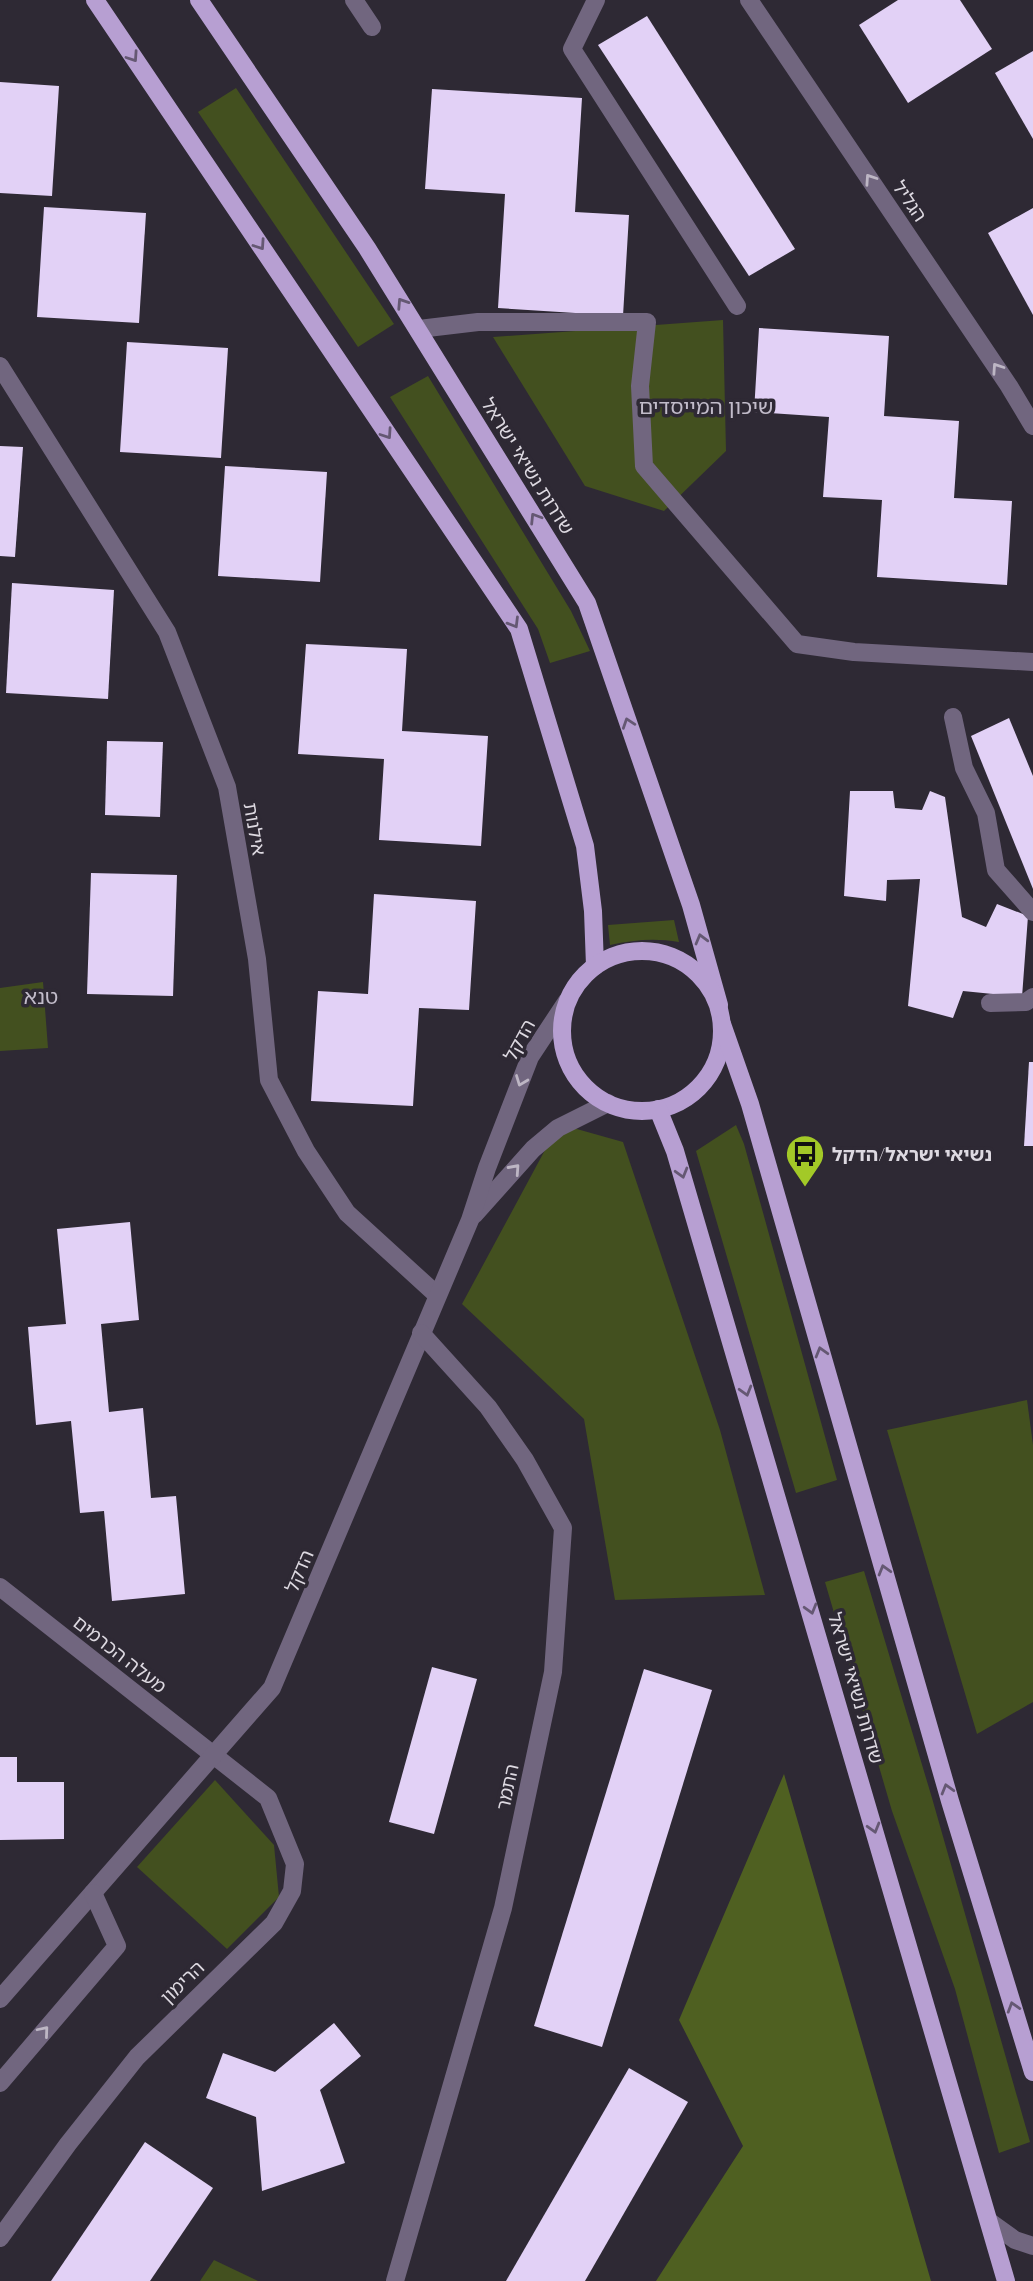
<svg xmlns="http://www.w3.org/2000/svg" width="1033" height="2281" viewBox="0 0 1033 2281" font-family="'Playfair Display','Noto Sans Hebrew',serif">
  <rect width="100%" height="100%" fill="#2e2934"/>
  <g fill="#43501f">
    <polygon points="236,88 394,324 358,347 198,112"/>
    <polygon points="723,320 726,451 664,511 585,486 493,337"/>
    <polygon points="428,376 571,611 590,651 550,663 538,629 390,397"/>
    <path d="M674 920 679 942C654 938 634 940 610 945L608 925Z"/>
    <polygon points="43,982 48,1048 0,1051 0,988"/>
    <polygon points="559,1124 623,1142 720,1430 765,1595 615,1600 584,1419 462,1304"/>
    <polygon points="736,1125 744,1144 837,1480 796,1493 696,1151"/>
    <polygon points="1027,1400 1033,1445 1033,1702 977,1734 887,1430"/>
    <polygon points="864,1571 932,1798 1030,2142 999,2153 955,1989 892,1811 825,1582"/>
    <polygon points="215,1780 274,1845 279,1897 227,1949 137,1867"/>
    <polygon points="214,2260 258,2281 200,2281"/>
  </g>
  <polygon fill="#4f6021" points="784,1774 931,2281 656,2281 743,2146 679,2020"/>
  <g fill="#e2d1f6">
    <polygon points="898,0 960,0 992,49 908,103 859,25"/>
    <polygon points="647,16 795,249 749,276 598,45"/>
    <polygon points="1033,51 1033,139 995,73"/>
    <polygon points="0,82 59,86 52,196 0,193"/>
    <polygon points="432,89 582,98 575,212 629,215 623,316 498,308 505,194 425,189"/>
    <polygon points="44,207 146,213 139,323 37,317"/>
    <polygon points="1033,208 1033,315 988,233"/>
    <polygon points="759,328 889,336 884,416 959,421 954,498 1012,501 1007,585 877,577 882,500 823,497 829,417 754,412"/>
    <polygon points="127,342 228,348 221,458 120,452"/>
    <polygon points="0,446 23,447 15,557 0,556"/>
    <polygon points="225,466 327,472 320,582 218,576"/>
    <polygon points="12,583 114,590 108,699 6,693"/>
    <polygon points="306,644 407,649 402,731 488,736 481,846 379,840 384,759 298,754"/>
    <polygon points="1009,718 1033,776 1033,889 971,736"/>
    <polygon points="107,741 163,742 160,817 105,815"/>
    <polygon points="850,791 893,791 895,808 922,810 930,791 945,797 962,917 986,927 997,904 1028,916 1022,997 963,991 953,1018 908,1006 920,879 887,880 886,901 844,896"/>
    <polygon points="91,873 177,875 173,996 87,994"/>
    <polygon points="374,894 476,901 469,1010 419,1008 413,1106 311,1101 318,991 368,994"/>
    <polygon points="1029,1062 1033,1062 1033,1146 1024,1146"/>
    <polygon points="130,1222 139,1320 101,1324 109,1412 143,1408 151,1498 176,1496 185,1594 112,1601 104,1511 80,1513 71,1421 36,1425 28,1327 66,1324 57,1229"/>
    <polygon points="432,1667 477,1679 434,1834 389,1822"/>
    <polygon points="644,1669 712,1690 602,2047 534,2026"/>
    <polygon points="0,1757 17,1757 17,1782 64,1782 64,1839 0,1840"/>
    <polygon points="334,2023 361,2056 320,2090 345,2163 262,2191 256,2117 206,2098 223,2053 275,2072"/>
    <polygon points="629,2068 688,2102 585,2281 506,2281"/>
    <polygon points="145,2142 213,2188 150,2281 51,2281"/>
  </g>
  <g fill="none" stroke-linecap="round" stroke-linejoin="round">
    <g stroke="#71667f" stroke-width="18">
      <polyline points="354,0 372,27"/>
      <polyline points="596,0 572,49 737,306"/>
      <polyline points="749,0 1009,386 1033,426"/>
      <polyline points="419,329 478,322 647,322 640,386 644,466 797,644 854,652 1033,662"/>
      <polyline points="0,366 167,632 227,787 257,959 269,1080 306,1151 347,1213 437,1295"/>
      <polyline points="953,717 964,768 986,813 996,870 1033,912"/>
      <polyline points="990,1003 1026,1002 1033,997"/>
      <polyline points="474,1215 533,1149 558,1128 608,1103"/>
      <polyline points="0,1587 268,1798 295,1864 292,1891 274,1923 137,2057 68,2144 0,2238"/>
      <polyline points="0,1999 272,1688 470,1220 487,1168 530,1057 567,1001"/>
      <polyline points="0,2083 117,1946 93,1893"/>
      <polyline points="990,2222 1015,2240 1033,2246"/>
      <polyline points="395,2281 503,1908 553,1672 563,1528 525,1460 488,1407 421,1333"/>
    </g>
    <g stroke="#b79fd2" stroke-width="18">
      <polyline points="95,0 519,629 585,846 593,911 595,966"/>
      <polyline points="199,0 367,248 587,603 691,905 719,1005"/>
      <circle cx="642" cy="1031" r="80"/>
      <polyline points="722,1024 750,1104 950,1801 1033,2072"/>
      <polyline points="658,1109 675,1151 1006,2281"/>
    </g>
  </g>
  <defs><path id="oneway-chevron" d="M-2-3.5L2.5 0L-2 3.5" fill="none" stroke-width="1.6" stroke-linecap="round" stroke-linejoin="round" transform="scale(1.75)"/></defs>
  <g stroke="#655873">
    <use href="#oneway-chevron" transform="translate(133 57) rotate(56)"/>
    <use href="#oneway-chevron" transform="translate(260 245) rotate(56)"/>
    <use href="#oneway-chevron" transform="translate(402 303) rotate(-123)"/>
    <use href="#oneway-chevron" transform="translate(387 434) rotate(56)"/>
    <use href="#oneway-chevron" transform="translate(535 518) rotate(-122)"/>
    <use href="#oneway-chevron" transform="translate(514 623) rotate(59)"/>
    <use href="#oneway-chevron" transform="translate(628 723) rotate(-109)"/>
    <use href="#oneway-chevron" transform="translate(701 939) rotate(-105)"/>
    <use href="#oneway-chevron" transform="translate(682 1173) rotate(74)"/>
    <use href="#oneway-chevron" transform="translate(821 1352) rotate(-106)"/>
    <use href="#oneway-chevron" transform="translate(746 1391) rotate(74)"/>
    <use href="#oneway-chevron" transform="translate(884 1570) rotate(-106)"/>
    <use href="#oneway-chevron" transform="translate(811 1609) rotate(74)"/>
    <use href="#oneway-chevron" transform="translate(947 1789) rotate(-106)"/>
    <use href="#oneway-chevron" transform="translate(874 1828) rotate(74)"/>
    <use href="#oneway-chevron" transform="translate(1013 2007) rotate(-107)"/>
  </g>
  <g stroke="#bdb6c4">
    <use href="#oneway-chevron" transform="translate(870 179) rotate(-124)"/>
    <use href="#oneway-chevron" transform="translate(997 368) rotate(-124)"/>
    <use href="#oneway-chevron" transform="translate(521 1081) rotate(111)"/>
    <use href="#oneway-chevron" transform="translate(515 1169) rotate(-48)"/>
    <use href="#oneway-chevron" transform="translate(44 2031) rotate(-50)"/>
  </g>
  <defs>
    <g id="bus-pin" transform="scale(2.0125)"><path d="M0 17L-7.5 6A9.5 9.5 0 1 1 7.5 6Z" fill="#a3c927" stroke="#2e2934"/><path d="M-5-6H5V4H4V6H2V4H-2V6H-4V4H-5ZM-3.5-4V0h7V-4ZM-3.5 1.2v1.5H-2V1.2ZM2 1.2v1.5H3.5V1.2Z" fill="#111"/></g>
  </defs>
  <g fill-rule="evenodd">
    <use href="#bus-pin" x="805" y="1154"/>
  </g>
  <g text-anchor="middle" stroke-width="7" stroke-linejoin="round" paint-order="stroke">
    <g font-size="19" fill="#ddd9e1" stroke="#2e2934">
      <text transform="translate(910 201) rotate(56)" y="7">הגליל</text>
      <text transform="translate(528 466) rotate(58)" y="7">שדרות נשיאי ישראל</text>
      <text transform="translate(255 829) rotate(80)" y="7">אילנות</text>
      <text transform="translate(519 1040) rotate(-61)" y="7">הדקל</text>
      <text transform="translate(299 1571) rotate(-67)" y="7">הדקל</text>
      <text transform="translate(120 1654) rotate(38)" y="7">מעלה הכרמים</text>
      <text transform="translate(856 1688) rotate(74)" y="7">שדרות נשיאי ישראל</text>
      <text transform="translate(507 1787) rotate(-78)" y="7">התמר</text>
      <text transform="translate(182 1982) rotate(-44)" y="7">הרימון</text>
    </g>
    <g font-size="19" font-weight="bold" fill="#ddd9e1" stroke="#2e2934" text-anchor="start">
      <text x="832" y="1161">נשיאי ישראל/הדקל</text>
    </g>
    <g font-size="21" fill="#c2bcca" stroke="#2e2934">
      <text x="706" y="414">שיכון המייסדים</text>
      <text x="41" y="1004">טנא</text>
    </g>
  </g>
</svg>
